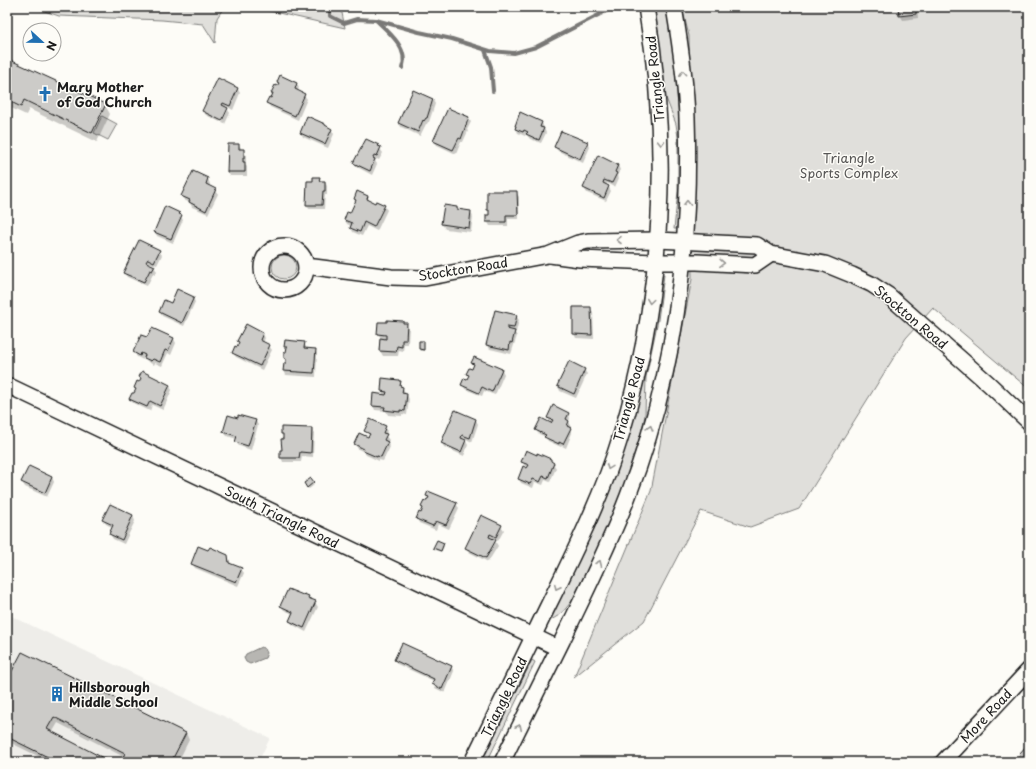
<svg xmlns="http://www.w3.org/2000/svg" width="1036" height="769" viewBox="0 0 1036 769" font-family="'Playpen Sans',sans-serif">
  <rect width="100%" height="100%" fill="#fdfcf7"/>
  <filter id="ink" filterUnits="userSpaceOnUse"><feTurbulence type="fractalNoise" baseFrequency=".025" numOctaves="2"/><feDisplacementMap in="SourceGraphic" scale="8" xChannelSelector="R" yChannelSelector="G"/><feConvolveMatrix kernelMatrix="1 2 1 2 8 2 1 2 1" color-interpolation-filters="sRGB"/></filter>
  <g filter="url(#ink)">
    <polygon fill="#eeede9" points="7,614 270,738 258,762 7,762"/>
    <g fill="#e0dfdb" stroke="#7e7e7c">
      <polygon points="33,7 224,7 217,18 215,43 203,24 162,20 59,16"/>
      <polygon points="252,7 338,7 341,8 345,28"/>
      <polygon points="654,7 666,7 674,57 679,119 680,191 677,229 674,229 678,191 678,137 676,124 666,98"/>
      <polygon points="682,7 1029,7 1029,389 933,308 906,338 799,509 750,527 701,511 644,621 574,677 651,491 692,279 689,36"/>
      <polygon points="102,116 117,124 108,140 94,133"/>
      <circle cx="284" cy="267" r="12"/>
      <polygon points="662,274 664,275 658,320 646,377 645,415 642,430 625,482 604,535 572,601 561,614 551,620 550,619 574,571 606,498 644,378 656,317"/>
      <polygon points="532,660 535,662 487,762 481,762"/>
    </g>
    <polygon fill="#b7b6b2" stroke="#797876" points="261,647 265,649 267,653 265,658 250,664 246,662 244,658 246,654"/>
    <g fill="#0003">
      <polygon points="899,7 917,7 918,18 903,20 900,15"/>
      <polygon points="7,54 9,55 13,62 105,105 110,114 97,142 29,109 26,115 11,108 7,101"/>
      <polygon points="278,82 297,84 299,88 297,92 304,95 307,99 298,120 270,107 268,103 272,99 274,94 273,93 279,84"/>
      <polygon points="237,88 240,93 233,110 226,106 228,110 226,110 220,122 206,115 203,111"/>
      <polygon points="433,100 435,104 429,122 428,122 427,124 426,124 420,136 401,127 399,123"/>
      <polygon points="228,110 230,113 225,124 222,123"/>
      <polygon points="468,118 471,122 467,130 468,131 463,142 461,142 456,154 437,145 434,141"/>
      <polygon points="542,123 546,133 541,143 530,139 526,134 525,136 518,133 516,129 516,126"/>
      <polygon points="331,129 334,134 328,148 303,137 301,133"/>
      <polygon points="587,143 590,147 583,163 558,151 555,147"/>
      <polygon points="239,145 246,155 246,162 244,162 247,167 247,176 230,176 228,172"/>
      <polygon points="378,146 383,153 379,160 377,159 375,161 377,164 372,175 357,167 354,163"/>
      <polygon points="618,165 620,170 617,176 619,178 615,187 607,183 606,185 608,186 611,191 606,201 587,193 584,188"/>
      <polygon points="193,172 208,179 210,184 209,186 216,190 218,194 208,214 192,207 190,203 184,200 182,196"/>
      <polygon points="319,178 321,182 325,182 327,186 327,195 325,195 324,209 309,209 307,205 314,182"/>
      <polygon points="516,192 519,197 519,219 508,219 508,226 490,226 487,221 490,214 488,210"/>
      <polygon points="367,197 370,201 384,206 387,210 377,231 367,226 362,236 353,232 351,228 351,226 347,224 345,220 350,214 356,201 355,199"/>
      <polygon points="445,207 457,208 458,211 471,212 473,217 471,232 445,229 442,224"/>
      <polygon points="179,213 183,220 173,243 157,236 155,231"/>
      <polygon points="159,251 162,255 157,265 150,263 149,264 154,267 157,271 155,275 153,274 147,286 127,277 124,273"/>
      <polygon points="193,298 195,302 184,326 162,316 160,312 171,304"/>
      <polygon points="590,308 593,312 594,339 576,338 574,334"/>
      <polygon points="516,316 519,320 516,332 514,332 517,336 511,354 490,349 487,345"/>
      <polygon points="379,323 406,324 409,328 408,344 404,344 403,351 399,350 398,356 383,356 380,351 381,338 378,334"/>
      <polygon points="152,329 174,339 176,343 171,355 168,353 162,366 155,363 154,365 148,362 144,357 143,360 137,357 134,352 148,339"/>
      <polygon points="263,333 265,338 263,343 269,346 272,350 262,370 236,357 233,353 240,343 238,341"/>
      <polygon points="286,342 304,343 307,349 315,350 317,354 316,377 286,375 284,371 287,362 285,358 288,351 285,347"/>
      <polygon points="423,342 424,351 421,351 420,349"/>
      <polygon points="475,358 502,370 504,374 495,395 484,391 482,396 465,389 463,385 467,381 469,376 468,374 472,370 474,366 473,363"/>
      <polygon points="584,370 587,374 576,398 560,391 558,386"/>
      <polygon points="140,377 169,385 172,390 163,410 152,405 150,411 133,403 130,399 136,391 135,388 140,384 142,379"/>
      <polygon points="383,379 399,381 405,392 405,394 407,395 409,399 407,415 402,414 402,416 388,415 386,411 375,410 373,406 384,396 382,391"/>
      <polygon points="456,411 476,420 478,424 472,442 464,438 468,445 464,456 444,447 442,443"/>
      <polygon points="568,413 570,418 569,421 571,426 570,428 572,433 566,448 562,446 561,447 548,441 546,437 539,434 536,430 552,425 548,418"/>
      <polygon points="238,419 255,420 258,425 251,450 239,446 236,442 237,439 227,436 224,432"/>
      <polygon points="385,427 387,431 385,435 389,440 387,443 390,447 383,461 379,460 379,461 366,455 364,452 358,449 355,444 369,439 370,436 366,431"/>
      <polygon points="312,429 314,433 313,457 302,456 301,462 283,462 281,457 283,451 284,440 282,433"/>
      <polygon points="551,460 556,468 550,482 545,480 543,485 535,482 533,488 521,483 519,479 529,467 525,466 522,461"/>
      <polygon points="52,477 54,482 47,497 25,487 22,482"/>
      <polygon points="311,480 314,485 309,489 305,484"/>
      <polygon points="429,493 456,504 459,508 449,529 438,524 436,530 419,523 417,518 421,514 424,509 422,507 430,501 427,496"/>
      <polygon points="110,505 133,516 135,521 124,544 113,539 110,534 113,528 106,524 103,520"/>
      <polygon points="501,526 504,530 498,541 494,539 498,546 488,562 469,552 466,548"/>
      <polygon points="443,544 444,546 441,552 435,550 434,548"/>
      <polygon points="227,555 231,564 241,569 244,573 238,586 195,568 192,563"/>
      <polygon points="304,597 308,597 310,600 315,602 318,607 306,632 293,625 290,621 293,614 284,610 281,606"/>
      <polygon points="395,660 451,667 454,671 445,693 435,688 433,684 434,681 397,664"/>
      <polygon points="7,669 186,733 189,740 178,762 122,762 124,757 58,723 52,733 109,762 50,762 7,741"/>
    </g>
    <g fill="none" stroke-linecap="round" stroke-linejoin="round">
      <g stroke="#797876" stroke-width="4">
        <polyline points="324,7 330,10 330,16 344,23 357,19 376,20 419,32 452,39 490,51 514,53 536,47 614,7"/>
        <path d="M377 21C389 32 410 50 402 68"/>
        <polyline points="485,50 491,67 493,91"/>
      </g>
    </g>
    <g fill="#cccbc8" stroke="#1c1c1c">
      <polygon points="898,7 916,7 916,14 899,16"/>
      <polygon points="7,53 10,55 8,59 106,104 92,133 24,100 21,107 7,100"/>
      <polygon points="280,75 297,83 295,89 305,94 295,116 266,103 269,97 271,98 273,93 271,93 275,85 277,86 279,83 277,82"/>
      <polygon points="218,78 238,88 230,106 223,103 222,105 228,108 222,121 202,111"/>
      <polygon points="413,90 433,99 427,118 426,118 424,121 423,120 418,132 398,123"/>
      <polygon points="448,108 469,117 461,139 459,138 453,150 433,141"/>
      <polygon points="520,112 542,122 540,127 544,128 539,140 526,134 528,132 524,130 523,132 515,129 516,126 515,126"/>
      <polygon points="307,116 325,124 325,125 332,129 325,144 300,133"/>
      <polygon points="561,131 588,142 580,159 554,147"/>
      <polygon points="366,139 379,145 378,146 381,147 377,156 374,155 373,158 375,159 370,171 353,163"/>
      <polygon points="228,144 239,144 239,149 244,149 244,158 243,158 243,162 245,162 245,172 227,172"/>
      <polygon points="598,155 618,165 615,172 617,173 612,183 604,180 603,183 609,186 604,198 583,188"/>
      <polygon points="193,171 208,178 206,184 216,189 206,211 189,202 190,200 181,196"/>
      <polygon points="313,177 320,177 319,181 325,181 325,191 323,191 322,205 306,205 307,181 313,181"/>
      <polygon points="357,191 368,196 367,199 375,203 376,201 385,205 374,227 364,222 360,232 350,228 352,223 344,220 347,212 350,213 356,200 354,199"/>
      <polygon points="487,191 517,191 518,215 506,215 506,222 486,222 486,215 489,215 489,210 487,210"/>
      <polygon points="444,205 457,207 457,209 471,211 469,228 441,224"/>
      <polygon points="165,206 180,213 179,214 182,215 171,239 154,232"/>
      <polygon points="139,240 160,250 154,262 148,259 146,262 155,266 152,271 150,270 144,282 123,273"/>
      <polygon points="177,289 194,297 182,323 159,312 164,300 171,303"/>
      <polygon points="573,307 591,307 592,335 573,334"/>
      <polygon points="495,310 517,315 514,328 507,327 507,329 515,331 512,343 510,342 509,350 486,345"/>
      <polygon points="387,320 403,321 403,323 407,323 406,340 402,340 402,347 397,346 396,352 379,351 380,338 386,339 386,335 377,334 378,322 387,322"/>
      <polygon points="246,324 263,333 260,340 270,345 260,366 232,353 235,346 237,347 239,342 237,341"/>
      <polygon points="152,328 174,338 168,351 165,350 160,362 153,359 151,361 144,358 145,355 141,353 140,356 133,352 141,335 147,337"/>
      <polygon points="285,340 305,342 304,348 316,349 314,373 283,371 284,363 286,363 286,359 284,358 284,352 286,352 287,347 284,347"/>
      <polygon points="419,341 424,341 424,350 419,349"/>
      <polygon points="474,357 502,369 492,392 482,387 479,393 461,385 464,378 467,379 469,375 466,374 469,368 472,369 474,364 471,363"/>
      <polygon points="569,361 585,369 574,394 557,386"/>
      <polygon points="142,371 170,385 160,406 150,401 147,407 129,399 132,393 134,393 136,389 134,388 137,381 139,382 141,378 139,377"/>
      <polygon points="382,378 399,380 399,381 401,381 400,386 403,387 402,393 407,394 405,411 400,410 400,412 384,410 385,407 372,406 373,393 386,395 387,392 381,391"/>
      <polygon points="553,405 569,413 566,419 569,421 567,426 571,428 563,444 559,442 559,444 544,437 546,435 535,430 541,418 551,423 553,420 547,418"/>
      <polygon points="455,410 476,419 470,438 462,435 461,438 466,440 461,452 441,443"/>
      <polygon points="228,415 238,418 238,415 256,420 248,446 235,442 237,436 223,432"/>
      <polygon points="370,419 386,426 383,433 387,434 384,440 388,442 381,457 377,456 377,457 363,451 364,449 354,444 359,433 368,437 370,434 364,431"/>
      <polygon points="281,427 312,428 311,453 300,452 299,458 280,458 280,450 282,450 281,439 283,439 283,434 281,434"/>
      <polygon points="526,450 537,455 537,453 551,459 551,461 554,463 548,478 543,476 540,482 533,479 530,484 518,479 523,466 527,468 529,465 521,462"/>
      <polygon points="29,466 52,477 45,493 21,482"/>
      <polygon points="311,478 314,482 307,488 304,483"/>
      <polygon points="428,491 457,503 446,525 436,521 433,526 416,519 419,512 421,513 423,508 421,507 424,501 425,502 427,499 428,499 429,497 426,496"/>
      <polygon points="110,504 133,515 122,540 109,534 113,525 102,520"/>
      <polygon points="481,515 502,525 496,537 490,534 489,537 496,540 486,558 465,548"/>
      <polygon points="437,540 444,543 441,551 433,548"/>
      <polygon points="198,546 208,550 210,547 228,555 229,563 242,568 236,582 191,564"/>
      <polygon points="288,589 303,595 304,594 309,596 308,598 316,601 304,628 289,621 293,612 280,606"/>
      <polygon points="402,643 452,666 442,689 432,684 434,679 394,660"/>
      <polygon points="22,652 186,733 171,762 121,762 125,753 54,717 47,729 111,762 58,762 7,737 7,668 12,671"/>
      <polygon points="1028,744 1029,762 1013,762 1020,756 1019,754"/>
    </g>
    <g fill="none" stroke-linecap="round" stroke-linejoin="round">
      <g stroke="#1c1c1c" stroke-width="18">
        <g id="minor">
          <circle cx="284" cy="268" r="22"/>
          <polyline points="550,255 580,259 655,262 697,262 755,265 771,254"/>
          <polyline points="306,267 314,267 391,277 425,278 548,255 578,243 588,241 658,240 757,245 771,254 825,264 852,275 871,284 888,295 989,384 1029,422"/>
          <polyline points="7,385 558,648"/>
          <path d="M472 762C497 712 521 662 545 612 574 553 603 495 622 432 663 295 671 148 646 7"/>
          <path d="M502 762C522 722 542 681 562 641 585 593 609 546 628 496 675 376 691 245 687 118 686 81 680 43 674 7"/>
          <polyline points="943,762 1029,670"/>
        </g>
      </g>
      <use href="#minor" stroke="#fdfcf7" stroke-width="15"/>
    </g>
    <defs><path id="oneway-chevron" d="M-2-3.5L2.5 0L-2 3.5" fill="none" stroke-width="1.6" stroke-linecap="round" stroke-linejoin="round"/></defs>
    <g stroke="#989794">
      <use href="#oneway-chevron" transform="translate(683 73) rotate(-95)"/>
      <use href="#oneway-chevron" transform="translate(661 143) rotate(89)"/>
      <use href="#oneway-chevron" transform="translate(687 203) rotate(-89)"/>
      <use href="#oneway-chevron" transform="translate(619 240) rotate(180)"/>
      <use href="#oneway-chevron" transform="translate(722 263) rotate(3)"/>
      <use href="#oneway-chevron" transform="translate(650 301) rotate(98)"/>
      <use href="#oneway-chevron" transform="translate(650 428) rotate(-74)"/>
      <use href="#oneway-chevron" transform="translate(609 467) rotate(110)"/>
      <use href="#oneway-chevron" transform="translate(599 563) rotate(-67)"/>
      <use href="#oneway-chevron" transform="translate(557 587) rotate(116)"/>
      <use href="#oneway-chevron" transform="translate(519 727) rotate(-64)"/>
    </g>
  </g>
  <defs>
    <g id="church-bare" transform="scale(1.2)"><path d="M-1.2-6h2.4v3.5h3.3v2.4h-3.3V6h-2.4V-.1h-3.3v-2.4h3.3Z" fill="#1f6fb2" stroke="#fdfcf7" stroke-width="2.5" paint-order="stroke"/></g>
    <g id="building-bare" transform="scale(1.2)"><path d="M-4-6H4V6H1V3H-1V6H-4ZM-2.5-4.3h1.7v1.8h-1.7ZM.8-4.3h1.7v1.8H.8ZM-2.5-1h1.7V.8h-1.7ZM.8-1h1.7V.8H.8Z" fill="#1f6fb2" stroke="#fdfcf7" stroke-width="2.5" paint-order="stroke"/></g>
  </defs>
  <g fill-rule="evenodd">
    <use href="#church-bare" x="45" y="94"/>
    <use href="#building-bare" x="57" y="694"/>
  </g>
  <g text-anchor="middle" stroke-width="3" stroke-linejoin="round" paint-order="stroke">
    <g font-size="13" fill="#1c1c1c" stroke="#fdfcf7">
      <text transform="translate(655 79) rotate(-96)" y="5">Triangle Road</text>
      <text transform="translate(463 269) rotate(-9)" y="5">Stockton Road</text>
      <text transform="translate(911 317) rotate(40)" y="5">Stockton Road</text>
      <text transform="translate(629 399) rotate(-75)" y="5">Triangle Road</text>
      <text transform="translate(282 517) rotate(26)" y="5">South Triangle Road</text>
      <text transform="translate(504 697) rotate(-64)" y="5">Triangle Road</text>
      <text transform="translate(986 716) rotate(-47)" y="5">More Road</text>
    </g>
    <g font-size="13" font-weight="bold" fill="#1c1c1c" stroke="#fdfcf7" text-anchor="start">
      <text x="57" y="92">Mary Mother<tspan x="57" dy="15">of God Church</tspan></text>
      <text x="69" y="692">Hillsborough<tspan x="69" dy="15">Middle School</tspan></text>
    </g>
    <g font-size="13" fill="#575655" stroke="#fdfcf7">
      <text x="849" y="163">Triangle<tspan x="849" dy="15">Sports Complex</tspan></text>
    </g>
  </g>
  <rect width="1036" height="769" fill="none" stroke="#fdfcf7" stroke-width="24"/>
  <rect x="12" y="12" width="1012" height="745" fill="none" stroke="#1c1c1c" stroke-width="1.5" filter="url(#ink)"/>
  <g transform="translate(42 42) rotate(112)"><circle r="19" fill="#fdfcf7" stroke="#a3a29f"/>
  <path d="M0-3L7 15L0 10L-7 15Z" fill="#1f6fb2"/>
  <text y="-6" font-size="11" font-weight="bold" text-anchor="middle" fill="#1c1c1c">N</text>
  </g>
</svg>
